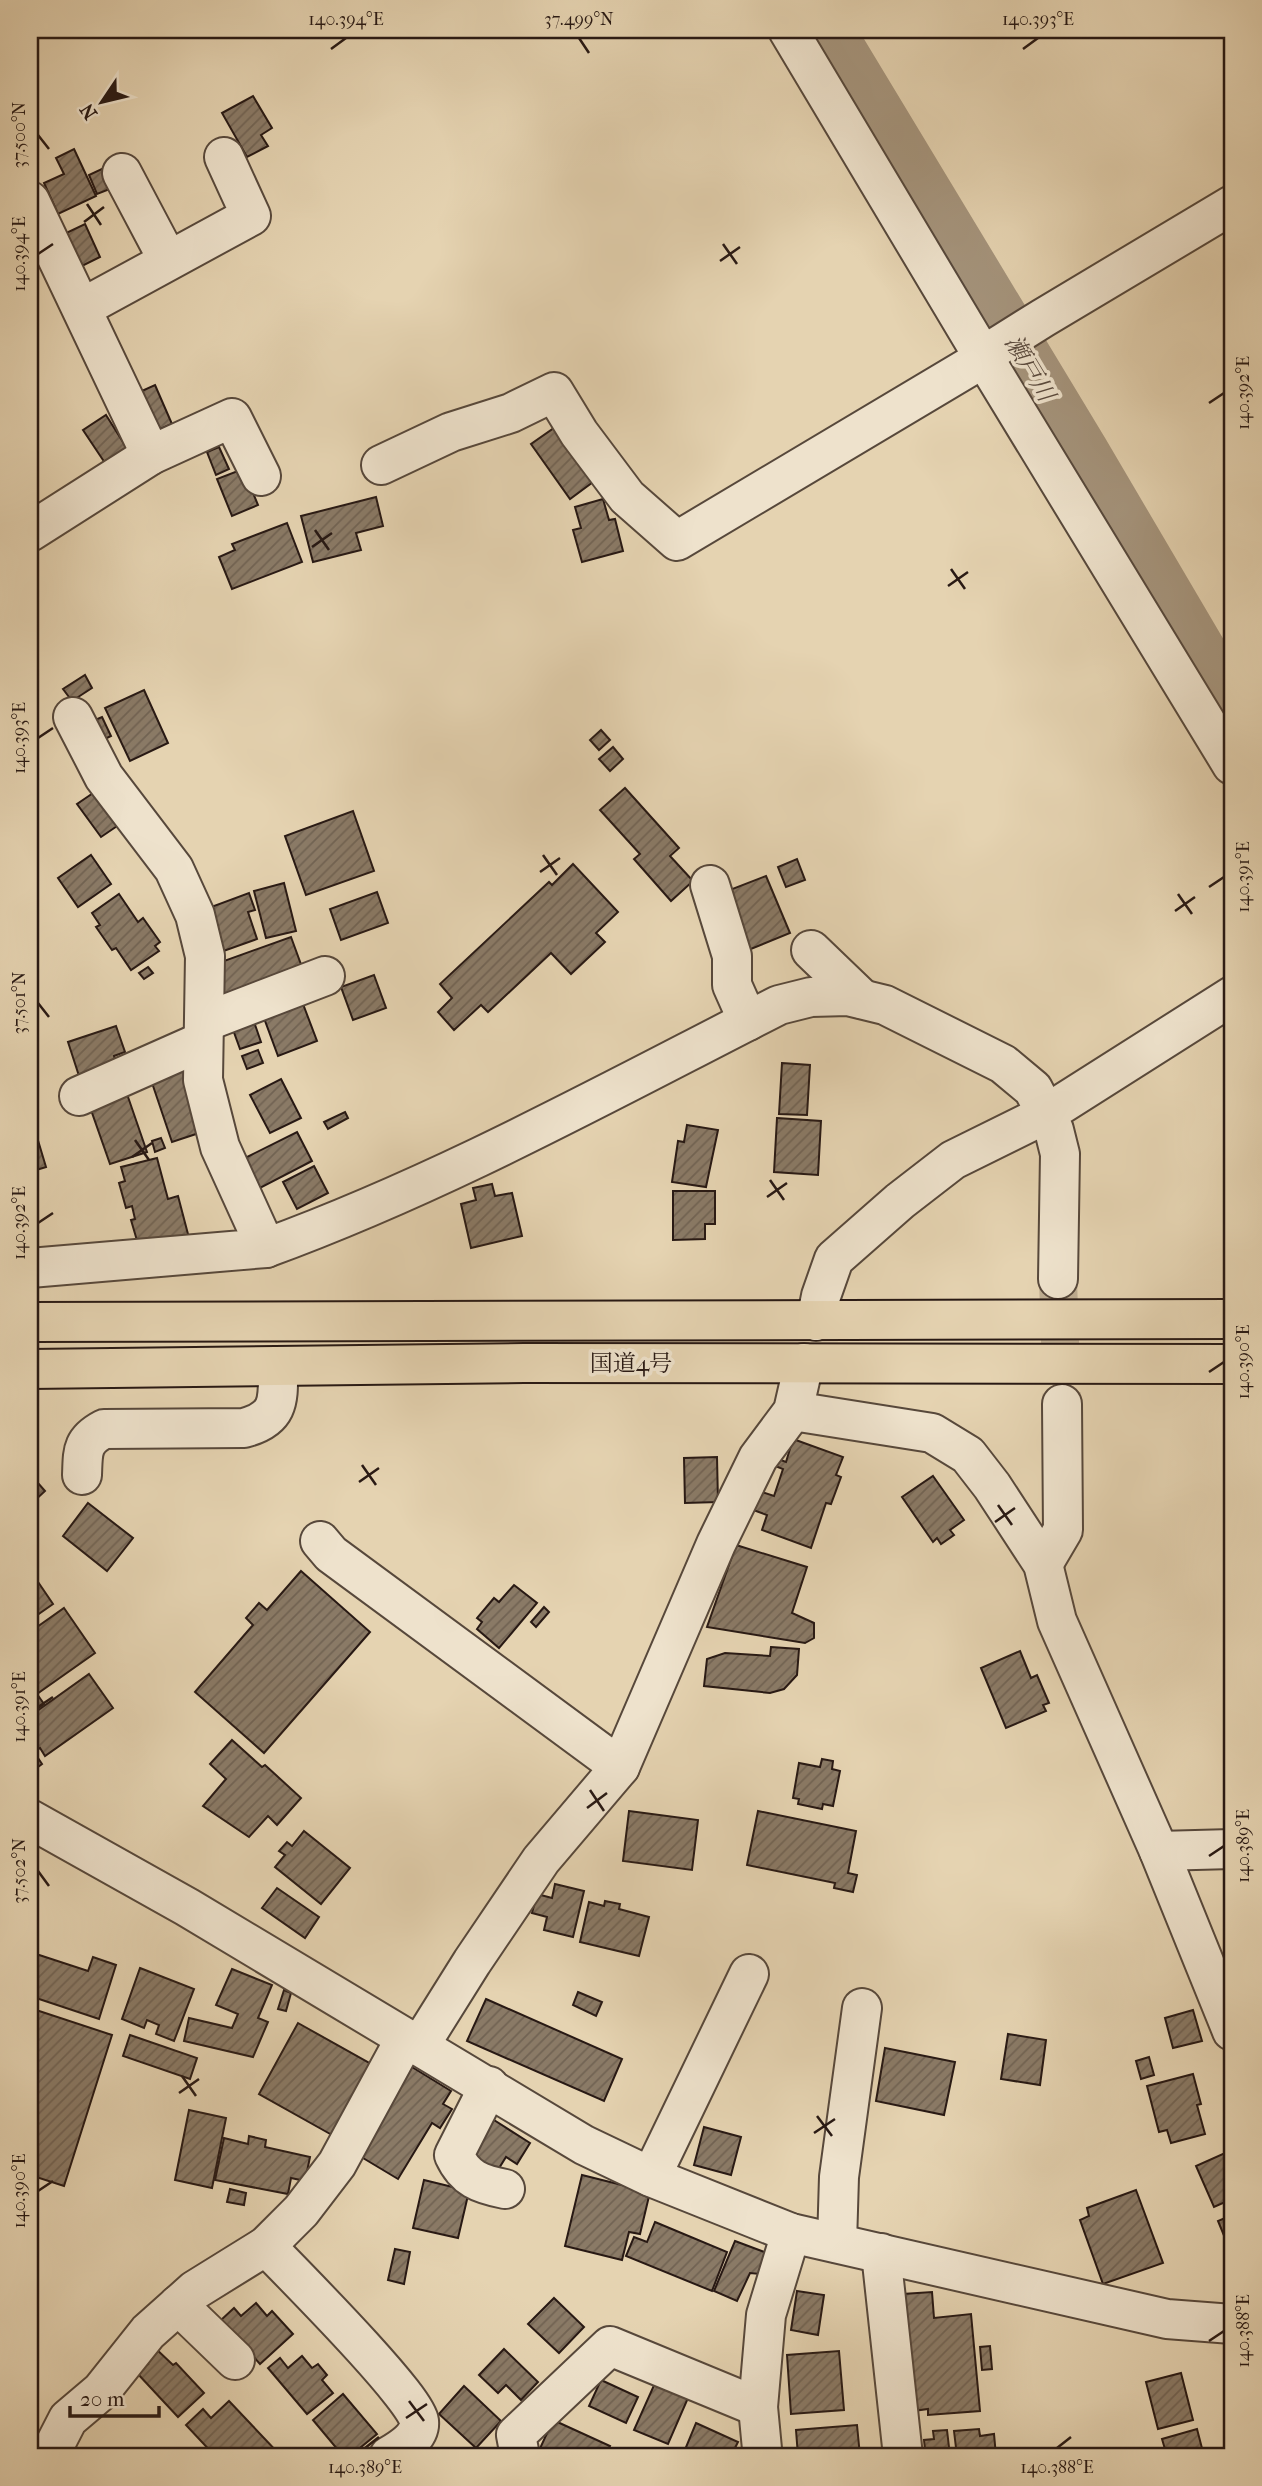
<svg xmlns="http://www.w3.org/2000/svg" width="1262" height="2486" viewBox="0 0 1262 2486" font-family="'IM FELL French Canon','Noto Serif JP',serif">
  <defs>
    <pattern id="building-hatch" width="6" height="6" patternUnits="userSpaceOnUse" patternTransform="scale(1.75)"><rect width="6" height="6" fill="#8a7a66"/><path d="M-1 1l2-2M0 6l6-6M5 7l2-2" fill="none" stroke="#716353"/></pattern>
  </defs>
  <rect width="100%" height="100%" fill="#e5d3b1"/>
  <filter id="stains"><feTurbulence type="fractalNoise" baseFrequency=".00286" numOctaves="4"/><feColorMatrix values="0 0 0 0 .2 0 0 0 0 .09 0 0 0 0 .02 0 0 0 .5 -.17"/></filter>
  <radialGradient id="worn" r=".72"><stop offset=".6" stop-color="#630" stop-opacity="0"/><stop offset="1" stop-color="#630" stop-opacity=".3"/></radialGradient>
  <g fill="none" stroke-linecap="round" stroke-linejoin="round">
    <polyline stroke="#a5947c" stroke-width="54" points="827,30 1082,452 1232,707"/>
  </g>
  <g fill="url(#building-hatch)" stroke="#281914" stroke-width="2">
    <polygon points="253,96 272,128 261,135 268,146 247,157 222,113"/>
    <polygon points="74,149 96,196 58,214 44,183 64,174 56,158"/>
    <polygon points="106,167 115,187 97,194 89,175"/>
    <polygon points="85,224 100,257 78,268 62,235"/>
    <polygon points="155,385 172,424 151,433 135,394"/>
    <polygon points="106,415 133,458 111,472 83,430"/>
    <polygon points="554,428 593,482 570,499 531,444"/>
    <polygon points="219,447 229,469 216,475 207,452"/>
    <polygon points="243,469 258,505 232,516 217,479"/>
    <polygon points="376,497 383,526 356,533 361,550 313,562 301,516"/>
    <polygon points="603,499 609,520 615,519 623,551 582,562 573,530 581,528 575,507"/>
    <polygon points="287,523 302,562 232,589 219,557 235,550 232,544"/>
    <polygon points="85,675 92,688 72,701 63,689"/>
    <polygon points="144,690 168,743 130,761 105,708"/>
    <polygon points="102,717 111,736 99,742 90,722"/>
    <polygon points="601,730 610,740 599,750 590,740"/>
    <polygon points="613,747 623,759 610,771 599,759"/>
    <polygon points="625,788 679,848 670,856 693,881 671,901 634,859 640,854 600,810"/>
    <polygon points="99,789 123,822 101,837 77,804"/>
    <polygon points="353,811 374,871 306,895 285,836"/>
    <polygon points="91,855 111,884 78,907 58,878"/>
    <polygon points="797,859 805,880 786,887 778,867"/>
    <polygon points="573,864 618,912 596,933 605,942 571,974 551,953 488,1012 481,1005 454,1030 438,1012 452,998 440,984 549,882 552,885"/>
    <polygon points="766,876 790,933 746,951 722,893"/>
    <polygon points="284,883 296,931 266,938 254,891"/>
    <polygon points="377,892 388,923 341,940 330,909"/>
    <polygon points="249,893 255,910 248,912 257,939 218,953 203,910"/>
    <polygon points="119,894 138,922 143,918 160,942 155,946 159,951 131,970 116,948 112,950 96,927 100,925 92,913"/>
    <polygon points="291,937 303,970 223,999 210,966"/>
    <polygon points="148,967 153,973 144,979 139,973"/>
    <polygon points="374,975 386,1008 353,1020 341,987"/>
    <polygon points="300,996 317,1041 278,1056 261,1010"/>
    <polygon points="252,1016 261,1042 240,1049 231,1024"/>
    <polygon points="116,1026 125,1052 114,1056 117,1067 80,1079 68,1042"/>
    <polygon points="258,1050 263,1063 247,1069 242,1056"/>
    <polygon points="782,1063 810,1065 807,1115 779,1114"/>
    <polygon points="183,1066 205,1131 172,1142 150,1077"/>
    <polygon points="281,1079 301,1118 270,1133 250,1095"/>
    <polygon points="127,1094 147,1152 110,1164 90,1107"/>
    <polygon points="345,1112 348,1118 328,1129 324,1122"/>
    <polygon points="777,1118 821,1121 818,1175 774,1172"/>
    <polygon points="687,1125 718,1130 706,1187 672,1182 678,1141 684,1142"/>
    <polygon points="34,1127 46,1167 30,1172 30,1128"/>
    <polygon points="297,1132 312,1161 260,1188 245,1158"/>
    <polygon points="161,1138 165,1148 155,1152 152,1141"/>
    <polygon points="157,1158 168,1199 178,1196 189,1238 138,1244 131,1220 135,1219 132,1206 126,1208 119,1183 125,1181 121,1167"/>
    <polygon points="314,1166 328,1193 297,1209 283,1182"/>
    <polygon points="492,1184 495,1196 512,1193 522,1236 471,1248 461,1204 476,1200 473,1188"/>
    <polygon points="673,1191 715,1191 715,1224 705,1224 705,1239 673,1240"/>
    <polygon points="793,1439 843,1457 836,1475 841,1477 831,1504 826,1503 811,1548 762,1530 767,1515 753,1510 759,1491 774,1496 783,1469 775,1466 778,1459 786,1462"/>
    <polygon points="717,1457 718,1502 685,1503 684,1458"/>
    <polygon points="30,1474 45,1491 30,1505"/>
    <polygon points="933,1476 964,1520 950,1530 954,1535 941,1544 937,1538 933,1542 902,1497"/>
    <polygon points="88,1503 133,1538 107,1571 63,1536"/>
    <polygon points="736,1545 807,1567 792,1613 814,1623 814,1638 805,1643 707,1627"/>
    <polygon points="301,1571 370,1632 264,1753 195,1692 253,1625 246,1618 259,1603 267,1610"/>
    <polygon points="34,1576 53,1604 30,1620 30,1579"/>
    <polygon points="514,1585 537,1603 499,1648 477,1629 482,1622 477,1618 494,1598 499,1602"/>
    <polygon points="544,1607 549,1612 536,1627 531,1622"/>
    <polygon points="64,1608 95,1653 37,1694 44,1704 30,1714 30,1632"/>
    <polygon points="771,1647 799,1649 797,1675 784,1689 770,1693 704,1686 707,1659 725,1653 770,1656"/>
    <polygon points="1020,1651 1031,1678 1037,1675 1049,1703 1043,1705 1046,1711 1006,1728 981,1668"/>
    <polygon points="89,1674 113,1708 45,1756 40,1748 30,1755 30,1716"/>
    <polygon points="232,1740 262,1767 265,1765 301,1798 277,1825 268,1816 249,1837 203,1806 226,1779 210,1764"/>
    <polygon points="38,1758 42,1764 30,1773 30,1764"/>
    <polygon points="822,1759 833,1761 832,1769 840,1771 833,1806 823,1804 822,1809 798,1804 799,1799 793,1798 799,1763 820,1767"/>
    <polygon points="629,1811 698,1820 692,1870 623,1861"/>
    <polygon points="758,1811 856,1831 848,1873 857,1875 853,1892 834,1888 835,1883 747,1865"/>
    <polygon points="304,1831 350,1868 321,1904 275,1867 285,1855 279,1851 287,1842 292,1846"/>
    <polygon points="555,1884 584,1891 573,1937 544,1930 547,1917 532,1913 537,1894 552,1898"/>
    <polygon points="277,1888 319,1917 305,1938 262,1908"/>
    <polygon points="605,1901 620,1904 619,1909 649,1917 639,1956 580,1942 589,1902 604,1906"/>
    <polygon points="30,1952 88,1971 93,1957 116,1965 99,2019 30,1996"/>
    <polygon points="140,1968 194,1989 174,2041 156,2034 159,2025 147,2020 144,2028 122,2019"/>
    <polygon points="232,1969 272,1985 258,2018 268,2022 253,2057 184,2041 189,2018 232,2028 238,2014 216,2005"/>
    <polygon points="284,1990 291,1993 286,2011 278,2009"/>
    <polygon points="578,1992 602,2002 596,2016 573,2005"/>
    <polygon points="486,1999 622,2059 604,2101 467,2041"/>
    <polygon points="30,2008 112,2035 64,2186 30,2175"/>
    <polygon points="1193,2010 1202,2041 1173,2048 1165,2018"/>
    <polygon points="298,2023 371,2064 332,2135 259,2094"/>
    <polygon points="1008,2034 1046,2040 1040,2085 1001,2079"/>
    <polygon points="130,2035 197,2058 190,2079 123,2056"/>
    <polygon points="885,2048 955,2062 944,2115 876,2101"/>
    <polygon points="1149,2057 1154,2075 1141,2079 1136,2061"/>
    <polygon points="407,2064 451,2091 443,2104 452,2109 440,2128 432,2123 398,2179 353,2152"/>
    <polygon points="1193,2074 1201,2104 1197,2105 1205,2134 1171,2143 1167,2130 1159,2132 1147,2086"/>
    <polygon points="189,2110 226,2118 212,2188 175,2180"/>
    <polygon points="494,2120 530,2143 517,2164 506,2157 496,2173 470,2156"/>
    <polygon points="704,2127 741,2137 731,2175 694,2165"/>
    <polygon points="249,2136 266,2140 265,2147 310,2157 305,2181 291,2178 288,2194 215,2180 224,2138 248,2144"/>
    <polygon points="1225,2153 1232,2168 1232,2199 1214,2207 1196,2166"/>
    <polygon points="582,2175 650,2192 640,2234 629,2232 622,2260 565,2246"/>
    <polygon points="424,2180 469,2191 458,2238 413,2228"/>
    <polygon points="230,2189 246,2193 244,2205 227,2202"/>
    <polygon points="1136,2190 1163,2263 1103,2284 1080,2220 1089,2216 1087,2208"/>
    <polygon points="1232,2215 1232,2255 1218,2221"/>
    <polygon points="655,2222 727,2252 712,2291 626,2256 634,2237 647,2242"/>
    <polygon points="735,2241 767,2253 760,2274 750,2273 737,2301 714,2291"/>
    <polygon points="395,2249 410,2252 404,2284 388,2280"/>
    <polygon points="797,2291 824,2295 818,2335 791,2330"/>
    <polygon points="932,2292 934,2318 971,2314 980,2411 928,2415 928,2409 913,2411 903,2294"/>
    <polygon points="554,2298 584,2327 559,2353 528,2324"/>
    <polygon points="256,2303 267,2316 272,2311 293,2334 260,2364 221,2320 234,2308 241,2316"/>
    <polygon points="990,2346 992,2369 982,2370 980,2347"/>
    <polygon points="154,2347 173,2365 176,2363 204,2393 178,2417 137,2373 148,2364 142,2357"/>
    <polygon points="504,2349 538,2382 521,2400 506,2385 498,2393 479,2375"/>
    <polygon points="839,2351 844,2410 791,2414 787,2355"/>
    <polygon points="302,2356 312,2368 318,2364 327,2375 322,2380 333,2393 307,2414 268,2368 280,2358 288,2368"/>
    <polygon points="1181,2373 1193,2420 1158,2429 1146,2382"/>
    <polygon points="601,2380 638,2397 626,2423 589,2406"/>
    <polygon points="655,2383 688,2398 668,2444 634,2430"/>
    <polygon points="464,2386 501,2421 476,2448 439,2414"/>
    <polygon points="343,2394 377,2434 350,2456 343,2456 313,2420"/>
    <polygon points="229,2401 281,2456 215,2456 186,2425 203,2409 211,2418"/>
    <polygon points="30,2415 37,2416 30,2450"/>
    <polygon points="553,2420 610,2446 605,2456 537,2455"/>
    <polygon points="696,2423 738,2442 731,2456 692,2456 684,2452"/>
    <polygon points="857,2425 860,2456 798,2456 796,2430"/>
    <polygon points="979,2429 980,2436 994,2434 996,2456 957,2456 954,2431"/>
    <polygon points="1197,2429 1204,2456 1167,2456 1162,2439"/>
    <polygon points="947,2430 950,2456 915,2456 914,2449 925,2449 924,2440 934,2439 933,2431"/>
  </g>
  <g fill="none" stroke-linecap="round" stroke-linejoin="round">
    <polyline stroke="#bfae92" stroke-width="38" stroke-dasharray="38 19" stroke-linecap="butt" points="1058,1279 1062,1404"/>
    <g stroke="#57483b" stroke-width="42">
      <g id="minor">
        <polyline points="788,30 984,358 1232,765"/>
        <polyline points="122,173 168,260"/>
        <polyline points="30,201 151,455"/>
        <polyline points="82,308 251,216 224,157"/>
        <polyline points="381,465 451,432 511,413 554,392 579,433 627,497 677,541 984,358 995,348 1043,318 1232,205"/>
        <polyline points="30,532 151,455 232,418 261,476"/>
        <polyline points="710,885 732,956 732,985 748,1021"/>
        <polyline points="811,950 862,999"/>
        <polyline points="205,1022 325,976"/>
        <polyline points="79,1096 203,1041"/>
        <path d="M266 1248C444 1183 610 1091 779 1005L811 997 848 996 885 1005 1003 1064 1033 1089 1046 1114 953 1160 900 1201 834 1259 821 1296 816 1321"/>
        <polyline points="30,1268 266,1248 220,1147 203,1080 205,956 195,915 174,869 104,777 73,717"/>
        <polyline points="1058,1279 1060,1154 1054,1130 1046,1114 1232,996"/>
        <polyline points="793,1411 932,1433 968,1455 992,1486 1043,1564 1057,1621 1159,1851 1232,2031"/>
        <path d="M82 1475C83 1452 81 1441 104 1429L244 1428C281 1418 278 1399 278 1367"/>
        <polyline points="320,1541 331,1554 620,1767"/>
        <polyline points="1043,1564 1063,1530 1062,1404"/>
        <polyline points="30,1819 187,1907 584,2145 651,2177 791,2233 1167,2319 1232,2324"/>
        <polyline points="1159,1851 1232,1849"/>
        <polyline points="420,2045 472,1962 541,1860 620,1767 716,1544 758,1458 793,1411 804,1363"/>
        <path d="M489 2086 454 2155C465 2179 480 2184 505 2189"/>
        <polyline points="651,2177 749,1974"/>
        <polyline points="837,2243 839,2177 862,2008"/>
        <path d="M266 2246C290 2271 416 2397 419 2421 421 2437 401 2449 389 2456"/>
        <polyline points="881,2253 903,2456"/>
        <polyline points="178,2305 235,2360"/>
        <polyline points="49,2456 68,2419 101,2391 148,2332 195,2290 266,2246 301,2211 337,2164 405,2039"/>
        <polyline points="520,2456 516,2435 610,2346 758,2407"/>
        <polyline points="760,2456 762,2449 758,2407 766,2315 791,2233"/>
      </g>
    </g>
    <g stroke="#281914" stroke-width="42">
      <g id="highway">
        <polyline points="30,1322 1232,1319"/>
        <polyline points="30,1369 524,1363 1232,1364"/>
      </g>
    </g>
    <use href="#minor" stroke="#eee2cc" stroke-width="38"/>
    <use href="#highway" stroke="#e5d3b1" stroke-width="38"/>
  </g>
  <path fill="none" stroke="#281914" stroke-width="2.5" d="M579 38 589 53M331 49 346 38M1023 49 1038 38M38 135 49 149M87 204 101 225M84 222 104 207M723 244 737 264M38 254 53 244M720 261 740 247M1209 403 1224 393M315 530 329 550M312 547 332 533M951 569 965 589M948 586 968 572M38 738 53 728M543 855 557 875M540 872 560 858M1209 887 1224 877M1178 894 1192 914M1175 911 1195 897M38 1003 49 1017M135 1140 149 1160M132 1157 152 1143M770 1180 784 1200M767 1197 787 1183M38 1223 53 1213M1209 1372 1224 1362M362 1465 376 1485M359 1482 379 1468M998 1505 1012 1525M995 1522 1015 1508M38 1707 53 1697M590 1790 604 1811M587 1808 607 1793M1209 1856 1224 1846M38 1871 49 1886M182 2076 196 2096M179 2093 199 2079M817 2116 832 2136M814 2133 835 2119M38 2191 53 2181M1209 2341 1224 2331M409 2401 424 2421M406 2418 427 2404M365 2448 379 2437M1057 2448 1071 2437"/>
  <g text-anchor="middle" stroke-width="7" stroke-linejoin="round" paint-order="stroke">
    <g font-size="23" fill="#281914" stroke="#eee2cc">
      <text x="631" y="1371">国道4号</text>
    </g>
    <g font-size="24" font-style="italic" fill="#5a4a3e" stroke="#eee2cc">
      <text transform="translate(1030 368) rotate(59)" y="8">瀬戸川</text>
    </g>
  </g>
  <rect width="1262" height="2486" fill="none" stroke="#e5d3b1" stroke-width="77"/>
  <g transform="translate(102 102) rotate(235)" stroke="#eee2cc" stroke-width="5" paint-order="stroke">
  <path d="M0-5L12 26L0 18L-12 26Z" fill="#281914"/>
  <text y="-10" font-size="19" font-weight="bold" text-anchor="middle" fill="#281914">N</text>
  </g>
  <path d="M70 2406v10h89v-10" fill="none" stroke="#281914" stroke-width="3.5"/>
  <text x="80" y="2406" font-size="21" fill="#281914" stroke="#eee2cc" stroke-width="5" paint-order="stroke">20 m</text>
  <rect x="38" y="38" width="1186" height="2410" fill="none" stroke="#281914" stroke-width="2.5"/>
  <g font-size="18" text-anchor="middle" fill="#281914">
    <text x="346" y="25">140.394°E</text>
    <text x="579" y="25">37.499°N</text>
    <text x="1038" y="25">140.393°E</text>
    <text transform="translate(19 135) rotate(-90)" y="6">37.500°N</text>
    <text transform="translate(19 254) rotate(-90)" y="6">140.394°E</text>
    <text transform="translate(1243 393) rotate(-90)" y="6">140.392°E</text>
    <text transform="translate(19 738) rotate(-90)" y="6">140.393°E</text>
    <text transform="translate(1243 877) rotate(-90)" y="6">140.391°E</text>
    <text transform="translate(19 1003) rotate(-90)" y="6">37.501°N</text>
    <text transform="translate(19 1223) rotate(-90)" y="6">140.392°E</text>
    <text transform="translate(1243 1362) rotate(-90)" y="6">140.390°E</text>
    <text transform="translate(19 1707) rotate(-90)" y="6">140.391°E</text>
    <text transform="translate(1243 1846) rotate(-90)" y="6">140.389°E</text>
    <text transform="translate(19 1871) rotate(-90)" y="6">37.502°N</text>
    <text transform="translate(19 2191) rotate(-90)" y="6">140.390°E</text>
    <text transform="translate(1243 2331) rotate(-90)" y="6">140.388°E</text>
    <text x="365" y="2473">140.389°E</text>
    <text x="1057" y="2473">140.388°E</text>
  </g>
  <rect width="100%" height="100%" filter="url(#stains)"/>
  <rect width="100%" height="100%" fill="url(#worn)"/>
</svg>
